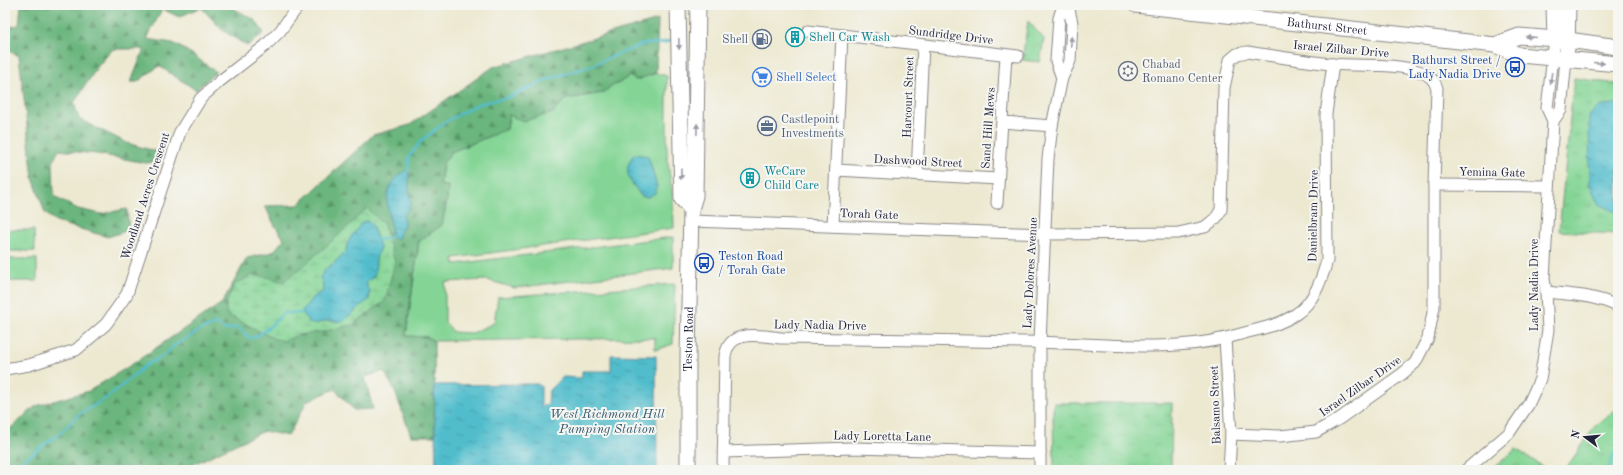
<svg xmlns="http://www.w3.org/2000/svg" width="1623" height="475" viewBox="0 0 1623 475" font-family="'Old Standard TT',serif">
  <defs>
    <pattern id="forest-firs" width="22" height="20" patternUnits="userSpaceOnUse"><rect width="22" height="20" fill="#6bb67e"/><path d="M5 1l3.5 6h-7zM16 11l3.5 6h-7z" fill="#589468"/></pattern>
    <pattern id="wetland-marsh" width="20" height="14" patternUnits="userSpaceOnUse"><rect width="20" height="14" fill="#84d595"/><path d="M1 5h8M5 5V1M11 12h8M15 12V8" fill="none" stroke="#72b781"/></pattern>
    <pattern id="park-tufts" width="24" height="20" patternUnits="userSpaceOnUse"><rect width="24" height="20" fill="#84d595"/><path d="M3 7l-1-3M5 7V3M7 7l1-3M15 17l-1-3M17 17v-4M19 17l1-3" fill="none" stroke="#72b781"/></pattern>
    <pattern id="water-ripples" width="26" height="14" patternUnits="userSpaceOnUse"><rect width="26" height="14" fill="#51bdcc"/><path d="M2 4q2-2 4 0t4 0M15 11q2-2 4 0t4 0" fill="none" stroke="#4399a7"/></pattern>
  </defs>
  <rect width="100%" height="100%" fill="#f6f6f2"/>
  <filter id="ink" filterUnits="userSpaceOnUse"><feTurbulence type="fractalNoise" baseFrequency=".025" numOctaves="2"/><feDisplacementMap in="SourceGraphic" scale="8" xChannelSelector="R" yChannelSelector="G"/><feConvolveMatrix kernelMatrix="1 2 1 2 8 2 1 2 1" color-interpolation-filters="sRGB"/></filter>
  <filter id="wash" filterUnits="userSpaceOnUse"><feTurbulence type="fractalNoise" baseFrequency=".012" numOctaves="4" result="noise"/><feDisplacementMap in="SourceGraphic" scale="16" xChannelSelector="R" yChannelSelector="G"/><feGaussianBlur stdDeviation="0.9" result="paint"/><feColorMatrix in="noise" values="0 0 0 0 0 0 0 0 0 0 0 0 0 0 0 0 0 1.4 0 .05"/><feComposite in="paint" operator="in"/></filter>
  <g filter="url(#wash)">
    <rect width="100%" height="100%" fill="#ede9d1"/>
    <g fill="#84d595" stroke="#537c68">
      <polygon points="656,73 667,76 667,156 673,198 674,228 454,258 455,264 673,237 673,268 515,288 487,280 445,282 445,322 453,332 472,333 494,323 498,297 675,284 673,344 655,350 655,338 434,341 427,337 406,336 419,241 442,225 448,186 440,185 443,163 451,152 507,129 509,115 553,113 566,99 603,93 611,86 619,83 629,76 636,80"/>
      <polygon points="5,230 34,230 35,251 5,251"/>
      <rect x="5" y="259" width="32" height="22"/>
    </g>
    <g fill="url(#forest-firs)" stroke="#466c5c">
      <polygon points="21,5 227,5 255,20 264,33 247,46 221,29 201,7 179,17 162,9 147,39 173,43 192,54 216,72 196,90 159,66 137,82 131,82 144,49 113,49 98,66 74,103 79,119 127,143 158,152 152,162 146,163 97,154 59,150 53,161 54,195 56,198 78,209 101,214 127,209 129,230 108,237 56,222 45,213 33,178 19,56 5,48 5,28 19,25"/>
      <polygon points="658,20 656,73 636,80 629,76 619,83 611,86 603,93 566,99 553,113 523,121 509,115 507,129 451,152 443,163 440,185 448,186 447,201 442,225 419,241 406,336 427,337 434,341 435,436 411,436 394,389 384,371 365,377 373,409 354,410 335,389 307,401 288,436 264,431 181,470 5,470 5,433 36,406 89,391 131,365 222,303 247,258 273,252 284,239 275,226 265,206 298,205 373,135 410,125 493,67"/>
    </g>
    <path fill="url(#wetland-marsh)" stroke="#537c68" d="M367 208 384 225 395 262 385 301 352 325 322 332 297 335 285 341 273 338 226 314V303L235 284 253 275 267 277 283 282C312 259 340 235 367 208Z"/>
    <g fill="url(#park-tufts)" stroke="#537c68">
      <polygon points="1028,21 1044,39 1040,62 1022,60"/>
      <polygon points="1574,78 1618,84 1618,234 1559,231"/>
      <polygon points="1054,403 1172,403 1171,470 1054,470 1053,412"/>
      <polygon points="1618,408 1618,470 1565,470 1595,426"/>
      <polygon points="1516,449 1548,470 1491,470"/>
    </g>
    <g fill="url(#water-ripples)" stroke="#3a7084">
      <polygon points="1618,103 1618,213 1598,204 1590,185 1589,116 1599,107"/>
      <path d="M634 154 648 156 657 186 655 193 648 197 641 196C630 179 621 173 634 154Z"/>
      <path d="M405 171H408L409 173C410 178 408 183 409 189 410 200 413 207 403 215L404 224 398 238 394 239C390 235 392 230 391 224 386 200 382 188 405 171Z"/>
      <path d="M367 221 372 225 380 247 376 259 375 273 373 277 366 282 367 287 370 291 369 300C361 304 347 320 341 321 336 322 330 320 325 321 319 323 315 325 309 323L302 311 313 297 323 291V284L320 277 328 267 332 265 346 251C346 240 356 232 362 222Z"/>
      <polygon points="611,355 656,356 657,470 436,470 434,385 537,384 541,386 541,407 548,404 549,390 563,377 582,378 582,371 611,371"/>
    </g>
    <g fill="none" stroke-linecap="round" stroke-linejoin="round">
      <g stroke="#51bdcc" stroke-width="2.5">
        <polyline points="408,171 409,157 421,141 445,122 478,104 509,97 549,79 594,65 606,59 644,44 663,43 673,40"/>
        <polyline points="377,240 389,238 391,235"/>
        <path d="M12 470 18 464 63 431 78 415 108 397 146 365 165 355 173 346 191 336 200 330 216 324 226 330 237 327C241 330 245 334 249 337 257 342 278 318 284 313H302"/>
        <polyline points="1608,470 1614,455 1618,449"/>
      </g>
    </g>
  </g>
  <g filter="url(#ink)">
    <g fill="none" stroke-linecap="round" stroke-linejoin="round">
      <g stroke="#888686" stroke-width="13">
        <g id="street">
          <polyline points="808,31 1018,56"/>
          <polyline points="1062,78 1056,61 1059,18 1063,5"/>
          <polyline points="1553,121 1561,110 1566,60"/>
          <polyline points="1003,122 1052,126"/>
          <polyline points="836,170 998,179"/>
          <polyline points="917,174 923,45"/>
          <polyline points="1434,185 1549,186"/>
          <polyline points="997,203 1006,55"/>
          <path d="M691 221 1045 234 1178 233 1205 227 1216 218 1221 210 1224 88 1230 60 1237 54 1247 52C1275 56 1303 61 1332 64 1361 67 1393 62 1421 72 1429 75 1434 79 1437 88L1434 185V307L1428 338 1415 363 1402 374 1339 419 1316 432 1280 436 1231 434"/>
          <polyline points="833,226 842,35"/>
          <path d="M1546 292C1574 295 1592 295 1618 306"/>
          <polyline points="1225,339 1231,434 1229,470"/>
          <polyline points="5,369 29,365 76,350 106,324 127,294 180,132 201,98 220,81 265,46 280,31 299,5"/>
          <polyline points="724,452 853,448 1040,453"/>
          <path d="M723 470 725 356C726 353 726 350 728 347 737 329 767 337 782 338 862 339 943 340 1023 342 1074 342 1126 349 1177 345 1201 344 1225 339 1248 332 1265 328 1281 324 1296 314 1314 302 1321 281 1327 261L1326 114 1333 64"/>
          <polyline points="1040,470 1040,342 1048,159 1052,126 1062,78 1070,61 1072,23 1068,5"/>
          <polyline points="1466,470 1509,433 1528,405 1540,379 1548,330 1546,292 1544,279 1553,121 1547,108 1555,39"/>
        </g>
      </g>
      <g stroke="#888686" stroke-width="17">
        <g id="secondary">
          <polyline points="678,5 682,199 691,209"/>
          <path id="s1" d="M1136 5 1495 45 1519 55 1618 64"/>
          <polyline points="1554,5 1555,39"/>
          <polyline points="1495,45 1519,36 1568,40 1618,47"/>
          <polyline points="1567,49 1568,5"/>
          <path id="s2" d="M688 470V356L691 209 695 196 698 5"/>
        </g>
      </g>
      <use href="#street" stroke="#fff" stroke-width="11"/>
      <use href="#secondary" stroke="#fff" stroke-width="15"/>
    </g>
    <defs><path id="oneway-solid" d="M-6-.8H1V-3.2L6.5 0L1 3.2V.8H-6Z"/></defs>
    <g fill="#9c9ca7">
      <use href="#oneway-solid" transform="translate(1531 37) rotate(-175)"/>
      <use href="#oneway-solid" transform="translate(1071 42) rotate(-87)"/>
      <use href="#oneway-solid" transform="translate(679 44) rotate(89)"/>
      <use href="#oneway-solid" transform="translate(1599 63) rotate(5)"/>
      <use href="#oneway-solid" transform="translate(1551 78) rotate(97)"/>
      <use href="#oneway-solid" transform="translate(697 129) rotate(-89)"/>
      <use href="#oneway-solid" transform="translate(681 174) rotate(89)"/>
    </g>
  </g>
  <defs>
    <g id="building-ring" transform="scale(1)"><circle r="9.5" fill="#f6f6f2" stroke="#0f9aa8" stroke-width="1.5"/><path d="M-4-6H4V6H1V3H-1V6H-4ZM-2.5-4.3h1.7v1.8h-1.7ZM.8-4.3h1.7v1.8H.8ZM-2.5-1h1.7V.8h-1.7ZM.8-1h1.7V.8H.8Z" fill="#0f9aa8"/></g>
    <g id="fuel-ring" transform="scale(1)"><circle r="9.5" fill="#f6f6f2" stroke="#5c6f8a" stroke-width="1.5"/><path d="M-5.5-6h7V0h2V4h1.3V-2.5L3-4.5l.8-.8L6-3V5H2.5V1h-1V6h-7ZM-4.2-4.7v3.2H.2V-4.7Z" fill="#5c6f8a"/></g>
    <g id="bus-ring" transform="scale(1)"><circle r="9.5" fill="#f6f6f2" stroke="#1a4fb4" stroke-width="1.5"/><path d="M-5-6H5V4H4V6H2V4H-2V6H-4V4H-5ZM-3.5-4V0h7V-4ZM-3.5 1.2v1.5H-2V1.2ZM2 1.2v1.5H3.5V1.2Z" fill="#1a4fb4"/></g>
    <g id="synagogue-ring" transform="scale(1)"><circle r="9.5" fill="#f6f6f2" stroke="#6b7280" stroke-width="1.5"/><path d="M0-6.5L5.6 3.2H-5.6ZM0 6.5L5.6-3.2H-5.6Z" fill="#6b7280"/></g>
    <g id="supermarket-ring" transform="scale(1)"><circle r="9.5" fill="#f6f6f2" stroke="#3f7fe0" stroke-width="1.5"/><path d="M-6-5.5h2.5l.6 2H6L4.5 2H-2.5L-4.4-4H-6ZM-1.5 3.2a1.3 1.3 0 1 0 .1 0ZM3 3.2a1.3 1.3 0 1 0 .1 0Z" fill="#3f7fe0"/></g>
    <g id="office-ring" transform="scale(1)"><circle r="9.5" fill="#f6f6f2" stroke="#5c6f8a" stroke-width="1.5"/><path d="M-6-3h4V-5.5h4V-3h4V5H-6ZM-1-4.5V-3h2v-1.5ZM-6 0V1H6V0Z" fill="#5c6f8a"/></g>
  </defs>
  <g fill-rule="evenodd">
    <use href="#building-ring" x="795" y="37"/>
    <use href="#fuel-ring" x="762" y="39"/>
    <use href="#bus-ring" x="1515" y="67"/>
    <use href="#synagogue-ring" x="1128" y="71"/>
    <use href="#supermarket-ring" x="762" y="77"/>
    <use href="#office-ring" x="767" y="126"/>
    <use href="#building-ring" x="750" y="178"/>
    <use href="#bus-ring" x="704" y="263"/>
  </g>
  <g text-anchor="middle" stroke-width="4" stroke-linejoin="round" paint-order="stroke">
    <g font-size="12" fill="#22223b" stroke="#f6f6f2">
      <text dy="4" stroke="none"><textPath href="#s1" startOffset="192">Bathurst Street</textPath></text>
      <text transform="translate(951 35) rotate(7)" y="4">Sundridge Drive</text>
      <text transform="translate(1341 49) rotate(5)" y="4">Israel Zilbar Drive</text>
      <text transform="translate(908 97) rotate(-88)" y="4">Harcourt Street</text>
      <text transform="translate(988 128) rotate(-86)" y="4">Sand Hill Mews</text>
      <text transform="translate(918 161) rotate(3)" y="4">Dashwood Street</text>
      <text transform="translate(1492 172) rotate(1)" y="4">Yemina Gate</text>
      <text transform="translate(145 196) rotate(-72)" y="4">Woodland Acres Crescent</text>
      <text transform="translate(869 214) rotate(2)" y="4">Torah Gate</text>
      <text transform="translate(1313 216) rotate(-89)" y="4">Danielbram Drive</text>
      <text transform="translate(1030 273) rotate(-87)" y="4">Lady Dolores Avenue</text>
      <text transform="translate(1534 285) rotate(-90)" y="4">Lady Nadia Drive</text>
      <text transform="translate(820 325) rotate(1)" y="4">Lady Nadia Drive</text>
      <text dy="4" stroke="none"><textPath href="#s2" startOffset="131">Teston Road</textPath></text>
      <text transform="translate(1360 386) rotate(-35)" y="4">Israel Zilbar Drive</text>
      <text transform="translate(1215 405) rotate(-92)" y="4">Balsamo Street</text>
      <text transform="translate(882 436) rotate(1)" y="4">Lady Loretta Lane</text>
    </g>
    <g font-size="12" fill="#0d838f" stroke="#f6f6f2" text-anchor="start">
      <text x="809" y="41">Shell Car Wash</text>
      <text x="764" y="175">WeCare<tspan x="764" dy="14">Child Care</tspan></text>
    </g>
    <g font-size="12" fill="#4e5e75" stroke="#f6f6f2" text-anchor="end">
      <text x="748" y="43">Shell</text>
      <text x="781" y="123" text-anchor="start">Castlepoint<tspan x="781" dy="14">Investments</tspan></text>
    </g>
    <g font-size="12" fill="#164399" stroke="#f6f6f2" text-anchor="end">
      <text x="1501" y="64">Bathurst Street /<tspan x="1501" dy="14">Lady Nadia Drive</tspan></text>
      <text x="718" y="260" text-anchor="start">Teston Road<tspan x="718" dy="14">/ Torah Gate</tspan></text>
    </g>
    <g font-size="12" fill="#5b616d" stroke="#f6f6f2" text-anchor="start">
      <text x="1142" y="68">Chabad<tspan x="1142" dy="14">Romano Center</tspan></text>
    </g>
    <g font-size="12" fill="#366cbe" stroke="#f6f6f2" text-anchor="start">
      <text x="776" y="81">Shell Select</text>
    </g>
    <g font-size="13" font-style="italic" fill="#32586e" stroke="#f6f6f2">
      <text x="607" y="418">West Richmond Hill<tspan x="607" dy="15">Pumping Station</tspan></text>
    </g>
  </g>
  <rect width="1623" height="475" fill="none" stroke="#f6f6f2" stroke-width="20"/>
  <g transform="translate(1585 437) rotate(286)" stroke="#f6f6f2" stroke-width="3" paint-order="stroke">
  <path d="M0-3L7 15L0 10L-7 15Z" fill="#22223b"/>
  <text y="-6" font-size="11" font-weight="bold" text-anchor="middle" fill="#22223b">N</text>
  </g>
</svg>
